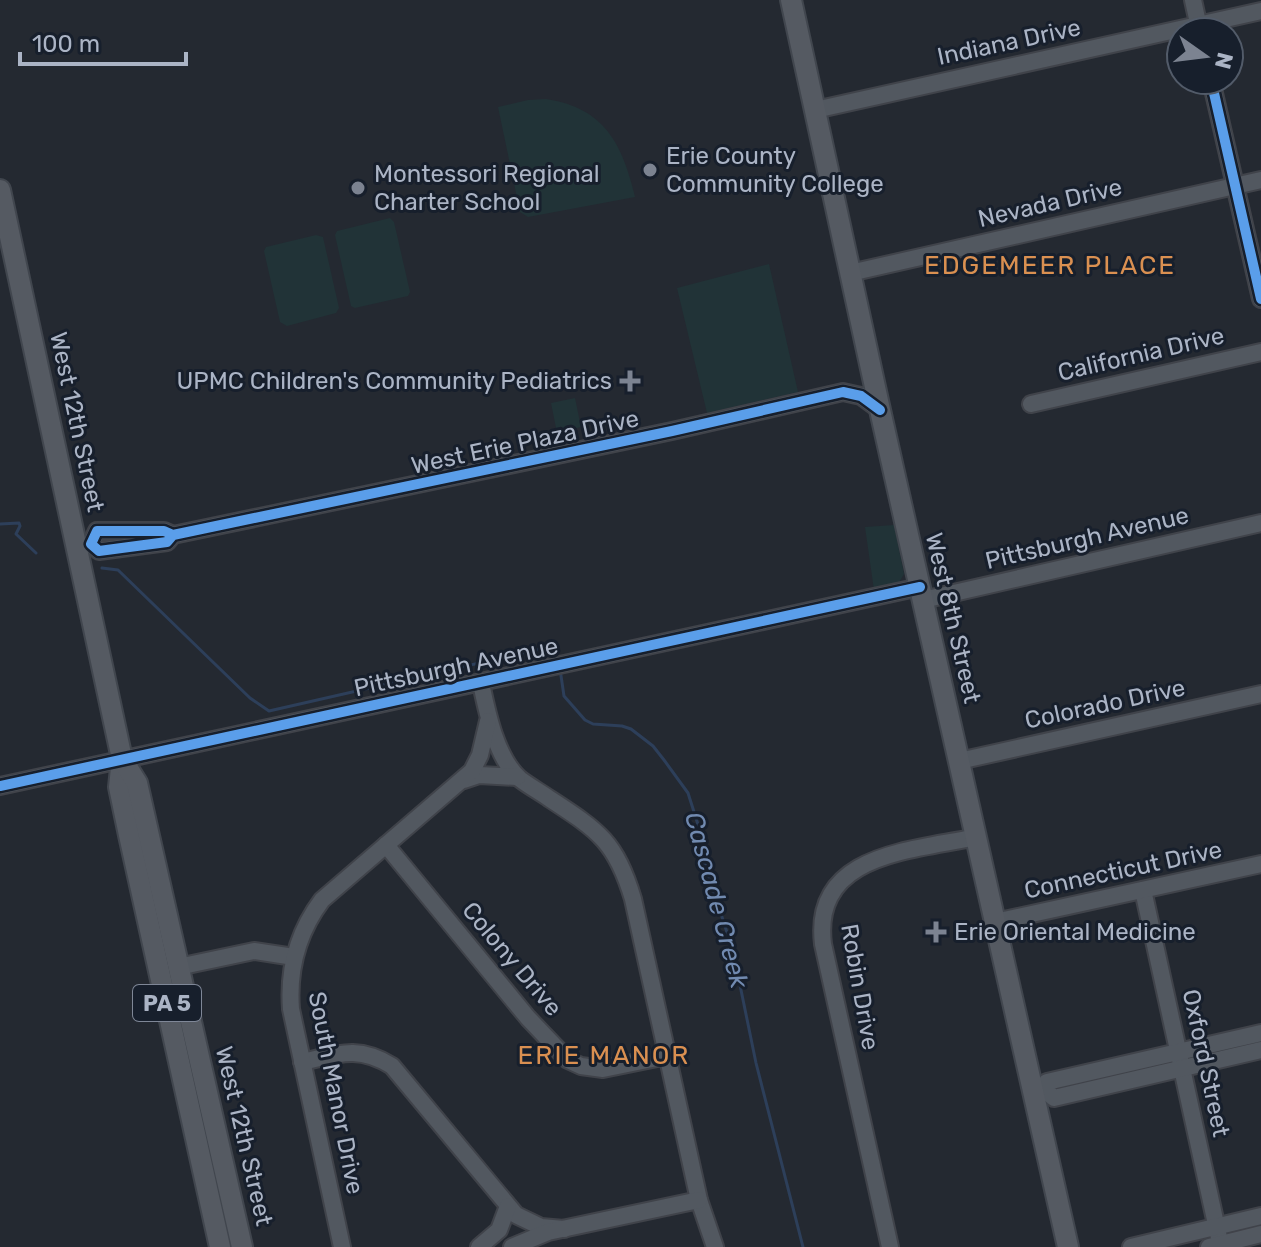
<svg xmlns="http://www.w3.org/2000/svg" width="1261" height="1247" viewBox="0 0 1261 1247" font-family="Rubik,sans-serif">
  <rect width="100%" height="100%" fill="#242931"/>
  <g fill="#213337">
    <path d="M546 99C605 108 622 144 635 197L528 217 520 212 498 107 528 100Z"/>
    <polygon points="390,218 394,222 410,292 408,296 355,308 351,306 335,235 337,231"/>
    <polygon points="316,235 323,237 339,308 336,313 287,326 280,322 264,251 266,247"/>
    <polygon points="769,264 798,392 707,413 677,288"/>
    <polygon points="575,398 581,427 557,433 551,403"/>
    <polygon points="894,525 904,574 898,584 874,590 865,527"/>
  </g>
  <g fill="none" stroke-linecap="round" stroke-linejoin="round">
    <g stroke="#2d3f5a" stroke-width="3">
      <polyline points="0,524 19,523 20,526 16,534 36,553"/>
      <polyline points="102,568 118,570 250,698 269,711 545,648 553,648 558,657"/>
      <polyline points="560,669 564,696 585,720 593,724 622,726 631,729 653,746 664,760 688,793 701,834 699,846 733,951 756,1063 803,1247"/>
    </g>
    <g stroke="#40434a" stroke-width="20">
      <g id="minor">
        <polyline points="1193,0 1200,32"/>
        <polyline points="1211,80 1261,299"/>
        <polyline points="815,110 1261,11"/>
        <polyline points="850,273 1261,180"/>
        <polyline points="1031,404 1261,352"/>
        <polyline points="173,535 164,531 97,531 91,544 99,551 167,542 173,535 672,431 843,392 861,396 880,410"/>
        <polyline points="923,600 1261,523"/>
        <path d="M481 683C487 712 496 758 520 779 529 786 540 792 550 799 599 831 616 842 633 899L699 1200 715 1247"/>
        <polyline points="959,761 1261,694"/>
        <polyline points="464,780 479,775 517,777"/>
        <polyline points="0,786 920,587"/>
        <polyline points="386,845 528,1018 568,1060 581,1066 603,1069 667,1056"/>
        <polyline points="1143,890 1221,1247"/>
        <polyline points="995,922 1261,864"/>
        <polyline points="178,967 254,951 294,957"/>
        <polyline points="1261,1033 1047,1082 1046,1091 1054,1098 1261,1050"/>
        <path d="M302 1062C338 1054 358 1045 392 1066L516 1215 541 1227 564 1229"/>
        <path d="M342 1247 291 1009C288 969 298 932 322 900L472 771 480 755 488 721"/>
        <polyline points="479,1247 499,1230 508,1206"/>
        <polyline points="512,1247 548,1232 699,1200"/>
        <path d="M890 1247 823 944C812 853 912 851 976 837"/>
        <polyline points="1131,1247 1261,1216"/>
        <polyline points="1209,1247 1261,1234"/>
      </g>
    </g>
    <g stroke="#41464e" stroke-width="24">
      <g id="major">
        <polyline points="791,0 880,410 1068,1247"/>
        <polyline points="0,190 122,759 119,787 129,835 220,1247"/>
        <polyline points="122,759 137,783 242,1247"/>
      </g>
    </g>
    <use href="#minor" stroke="#525860" stroke-width="16"/>
    <use href="#major" stroke="#555a62" stroke-width="20"/>
    <g stroke="#171f2c" stroke-width="15">
      <g id="cycleway">
        <polyline points="1211,80 1261,299"/>
        <polyline points="173,535 164,531 97,531 91,544 99,551 167,542 173,535 672,431 843,392 861,396 880,410"/>
        <polyline points="0,786 920,587"/>
      </g>
    </g>
    <use href="#cycleway" stroke="#5a9eea" stroke-width="10"/>
  </g>
  <g fill="#7c8391" stroke="#171f2c" stroke-width="3">
    <circle cx="650" cy="170" r="8"/>
    <circle cx="358" cy="188" r="8"/>
    <path d="M626 369h8v8h8v8h-8v8h-8v-8h-8v-8h8z"/>
    <path d="M932 920h8v8h8v8h-8v8h-8v-8h-8v-8h8z"/>
  </g>
  <g text-anchor="middle" stroke-width="6" stroke-linejoin="round" paint-order="stroke">
    <rect fill="#171f2c" stroke="#7f8797" stroke-width="2" x="133" y="985" width="68" height="36" rx="6"/>
    <g font-size="22" font-weight="bold" fill="#abb4c5">
      <text x="167" y="1011">PA 5</text>
    </g>
    <g font-size="24" fill="#abb4c5" stroke="#171f2c">
      <text transform="translate(1009 42) rotate(-12)" y="8">Indiana Drive</text>
      <text transform="translate(1050 203) rotate(-13)" y="8">Nevada Drive</text>
      <text transform="translate(1141 354) rotate(-13)" y="8">California Drive</text>
      <text transform="translate(77 422) rotate(78)" y="8">West 12th Street</text>
      <text transform="translate(525 442) rotate(-12)" y="8">West Erie Plaza Drive</text>
      <text transform="translate(1087 538) rotate(-13)" y="8">Pittsburgh Avenue</text>
      <text transform="translate(953 618) rotate(77)" y="8">West 8th Street</text>
      <text transform="translate(456 667) rotate(-12)" y="8">Pittsburgh Avenue</text>
      <text transform="translate(1105 704) rotate(-12)" y="8">Colorado Drive</text>
      <text transform="translate(1123 870) rotate(-12)" y="8">Connecticut Drive</text>
      <text transform="translate(512 959) rotate(50)" y="8">Colony Drive</text>
      <text transform="translate(860 987) rotate(80)" y="8">Robin Drive</text>
      <text transform="translate(1206 1063) rotate(78)" y="8">Oxford Street</text>
      <text transform="translate(336 1093) rotate(79)" y="8">South Manor Drive</text>
      <text transform="translate(244 1136) rotate(77)" y="8">West 12th Street</text>
    </g>
    <g font-size="24" fill="#abb4c5" stroke="#171f2c" text-anchor="start">
      <text x="666" y="164">Erie County<tspan x="666" dy="28">Community College</tspan></text>
      <text x="374" y="182">Montessori Regional<tspan x="374" dy="28">Charter School</tspan></text>
      <text x="612" y="389" text-anchor="end">UPMC Children's Community Pediatrics</text>
      <text x="954" y="940">Erie Oriental Medicine</text>
    </g>
    <g font-size="26" letter-spacing="2" fill="#da9051" stroke="#171f2c">
      <text x="1050" y="274">EDGEMEER PLACE</text>
      <text x="604" y="1064">ERIE MANOR</text>
    </g>
    <g font-size="26" font-style="italic" fill="#718ab0" stroke="#171f2c">
      <text transform="translate(717 900) rotate(75)" y="9">Cascade Creek</text>
    </g>
  </g>
  <g transform="translate(1205 56) rotate(104)"><circle r="38" fill="#171f2c" stroke="#525b69" stroke-width="2"/>
  <path d="M0-6L14 30L0 20L-14 30Z" fill="#7c8391"/>
  <text y="-12" font-size="22" font-weight="bold" text-anchor="middle" fill="#abb4c5">N</text>
  </g>
  <path d="M20 52v12h166v-12" fill="none" stroke="#abb4c5" stroke-width="4"/>
  <text x="32" y="52" font-size="24" fill="#abb4c5" stroke="#171f2c" stroke-width="6" paint-order="stroke">100 m</text>
</svg>
